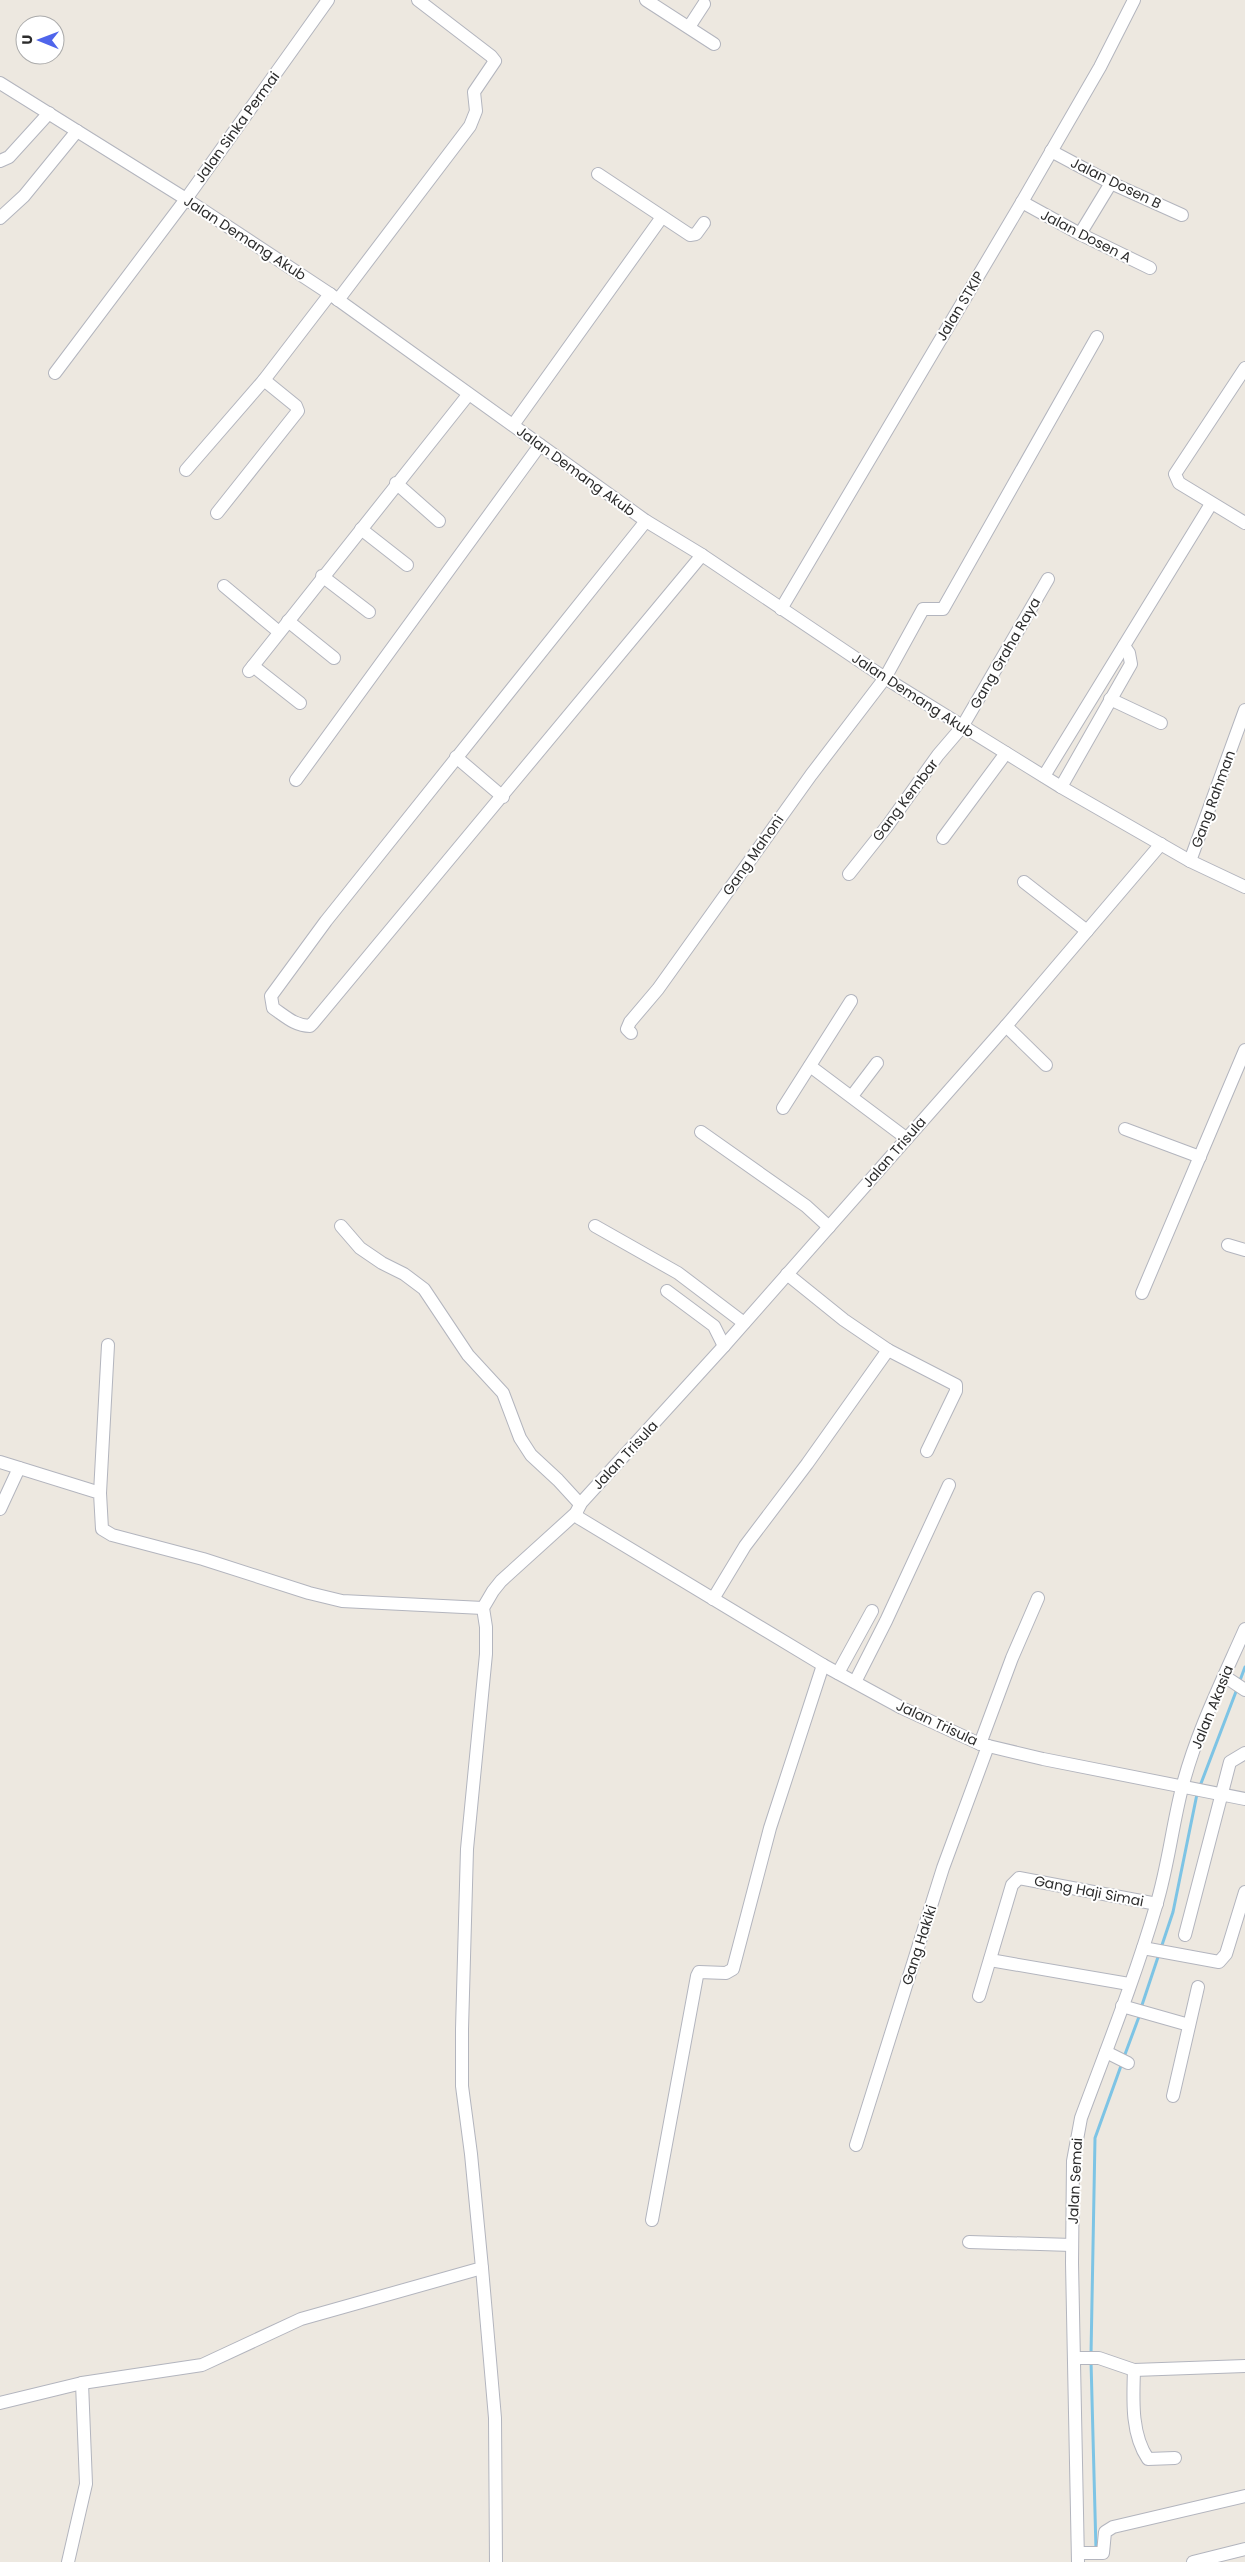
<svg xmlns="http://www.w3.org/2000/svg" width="1245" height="2562" viewBox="0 0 1245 2562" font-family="Poppins,sans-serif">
  <rect width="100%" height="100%" fill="#ede8e0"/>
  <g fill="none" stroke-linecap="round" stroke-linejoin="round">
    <g stroke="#7dc4e5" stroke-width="3">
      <polyline points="1239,1683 1245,1667"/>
      <polyline points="1200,1786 1237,1689"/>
      <polyline points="1161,1948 1173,1912 1197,1794"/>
      <polyline points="1141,2008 1159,1954"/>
      <polyline points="1124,2057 1140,2014"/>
      <polyline points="1091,2355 1095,2138 1122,2063"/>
      <polyline points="1091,2361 1096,2550"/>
    </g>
    <g stroke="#b3b5be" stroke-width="14">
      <g id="minor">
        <polyline points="646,0 714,44"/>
        <polyline points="689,27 704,4"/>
        <polyline points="0,83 186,199 330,294 646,521 702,555 885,678 1061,787 1190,861 1245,887"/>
        <polyline points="1051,151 1111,183 1182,215"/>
        <polyline points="0,161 9,157 49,113"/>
        <polyline points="598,174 690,235 696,234 704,223"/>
        <polyline points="1022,202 1080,234 1150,268"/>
        <polyline points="0,218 24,196 77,131"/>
        <polyline points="1080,234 1111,183"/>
        <polyline points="338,300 470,126 476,111 474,92 495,61 491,56 418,0"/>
        <polyline points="1245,368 1175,474 1179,483 1245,523"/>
        <polyline points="55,373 186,199 328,0"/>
        <polyline points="513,425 662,217"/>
        <polyline points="186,470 264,380 330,294"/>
        <polyline points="396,483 439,521"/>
        <polyline points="217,513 298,411 296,406 264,380"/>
        <path d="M646 521 326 921 271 996 273 1008C285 1016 295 1026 310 1026L313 1023 702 555"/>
        <polyline points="361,529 407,565"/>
        <polyline points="322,576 369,612"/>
        <polyline points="224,586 279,632"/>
        <polyline points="781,609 1022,202 1100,67 1134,0"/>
        <polyline points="288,621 334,658"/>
        <polyline points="253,666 300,703"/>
        <polyline points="249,671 468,395"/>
        <polyline points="1110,699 1161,723"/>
        <polyline points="456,757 503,797"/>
        <polyline points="1044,776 1211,504"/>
        <polyline points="296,780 540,445"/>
        <polyline points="1061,787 1131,664 1129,653 1124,646"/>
        <polyline points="943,838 1006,753"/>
        <polyline points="1190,861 1245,710"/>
        <polyline points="849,874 888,825 938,755 962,727 1048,579"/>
        <polyline points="1024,882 1087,931"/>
        <polyline points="1006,1026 1046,1065"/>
        <polyline points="631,1033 627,1029 630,1022 658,989 811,775 885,678 923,609 943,609 1097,337"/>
        <polyline points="810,1066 906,1138"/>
        <polyline points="852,1096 877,1063"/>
        <polyline points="783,1108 851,1001"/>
        <polyline points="1125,1129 1200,1157"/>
        <polyline points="701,1132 806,1206 829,1227"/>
        <polyline points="341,1226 360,1248 382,1263 404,1274 424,1289 468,1355 503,1393 520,1438 531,1455 558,1480 580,1504"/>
        <polyline points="595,1226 678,1273 744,1323"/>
        <polyline points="1228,1245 1245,1250"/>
        <polyline points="787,1274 844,1320 888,1350 956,1385 956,1391 927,1451"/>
        <polyline points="667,1291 714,1326 724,1346"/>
        <polyline points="1142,1293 1245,1050"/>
        <polyline points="0,1462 100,1493 102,1529 112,1535 203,1559 309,1593 342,1601 483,1608"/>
        <polyline points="100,1493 108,1345"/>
        <polyline points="0,1509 19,1468"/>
        <polyline points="576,1513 579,1518 823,1665 902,1708 980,1744 1043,1759 1245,1799"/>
        <polyline points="713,1599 745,1546 807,1464 888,1350"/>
        <polyline points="838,1673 872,1611"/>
        <polyline points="1224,1676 1245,1690"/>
        <polyline points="855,1682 886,1621 949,1485"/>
        <polyline points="980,1744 1012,1658 1038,1598"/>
        <polyline points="1185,1935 1230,1762 1245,1753"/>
        <polyline points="1143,1948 1219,1962 1226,1954 1245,1892"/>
        <polyline points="990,1960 1129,1984"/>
        <polyline points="979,1996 1012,1885 1019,1878 1157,1904"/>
        <polyline points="1122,2006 1189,2025"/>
        <polyline points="1106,2052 1128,2063"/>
        <polyline points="1173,2096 1198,1987"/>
        <polyline points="856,2145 943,1868 988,1746"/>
        <polyline points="652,2220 697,1976 699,1972 726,1973 733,1969 770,1828 823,1665"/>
        <polyline points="969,2242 1072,2245"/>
        <polyline points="482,2268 495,2418 496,2562"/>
        <polyline points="1075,2358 1099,2358 1134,2370 1245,2366"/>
        <path d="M1134 2370C1133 2400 1131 2434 1148 2459L1175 2458"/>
        <polyline points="0,2403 82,2383 202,2365 301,2319 482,2268 471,2154 462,2086 462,2029 467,1849 486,1654 486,1627 483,1608 493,1591 501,1581 576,1513 581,1503 724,1346 1006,1026 1161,844"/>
        <polyline points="1078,2553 1103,2553 1105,2532 1113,2527 1245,2496"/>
        <polyline points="68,2562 86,2484 82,2383"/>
        <path d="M1078 2562 1072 2263 1073 2161 1081 2118C1107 2048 1135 1978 1156 1906 1168 1867 1172 1827 1182 1788 1196 1733 1222 1681 1245 1629"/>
        <polyline points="1193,2562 1245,2549"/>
      </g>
    </g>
    <use href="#minor" stroke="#fff" stroke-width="12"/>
  </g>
  <g text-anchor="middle" stroke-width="4" stroke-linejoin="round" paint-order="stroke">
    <g font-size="14" fill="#2c2c2c" stroke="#fff">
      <text transform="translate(237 127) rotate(-54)" y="5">Jalan Sinka Permai</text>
      <text transform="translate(1116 183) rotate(26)" y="5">Jalan Dosen B</text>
      <text transform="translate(1086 236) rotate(27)" y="5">Jalan Dosen A</text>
      <text transform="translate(245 238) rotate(33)" y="5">Jalan Demang Akub</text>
      <text transform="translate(960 306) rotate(-59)" y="5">Jalan STKIP</text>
      <text transform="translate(576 471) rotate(36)" y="5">Jalan Demang Akub</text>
      <text transform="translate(1005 653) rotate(-60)" y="5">Gang Graha Raya</text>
      <text transform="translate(913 695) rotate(33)" y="5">Jalan Demang Akub</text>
      <text transform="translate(1213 799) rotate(-70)" y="5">Gang Rahman</text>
      <text transform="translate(905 800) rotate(-53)" y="5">Gang Kembar</text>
      <text transform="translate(753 855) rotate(-55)" y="5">Gang Mahoni</text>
      <text transform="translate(894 1152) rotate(-49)" y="5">Jalan Trisula</text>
      <text transform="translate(625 1455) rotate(-47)" y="5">Jalan Trisula</text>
      <text transform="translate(1212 1707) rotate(-68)" y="5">Jalan Akasia</text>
      <text transform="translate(937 1723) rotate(25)" y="5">Jalan Trisula</text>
      <text transform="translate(1089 1891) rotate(11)" y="5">Gang Haji Simai</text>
      <text transform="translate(919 1945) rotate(-72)" y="5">Gang Hakiki</text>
      <text transform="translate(1075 2181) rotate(-87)" y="5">Jalan Semai</text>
    </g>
  </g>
  <g transform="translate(40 40) rotate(271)"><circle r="24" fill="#ffffff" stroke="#ababab"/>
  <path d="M0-4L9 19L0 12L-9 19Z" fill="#4f65eb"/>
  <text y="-8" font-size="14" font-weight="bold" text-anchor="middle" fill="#2c2c2c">U</text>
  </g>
</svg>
